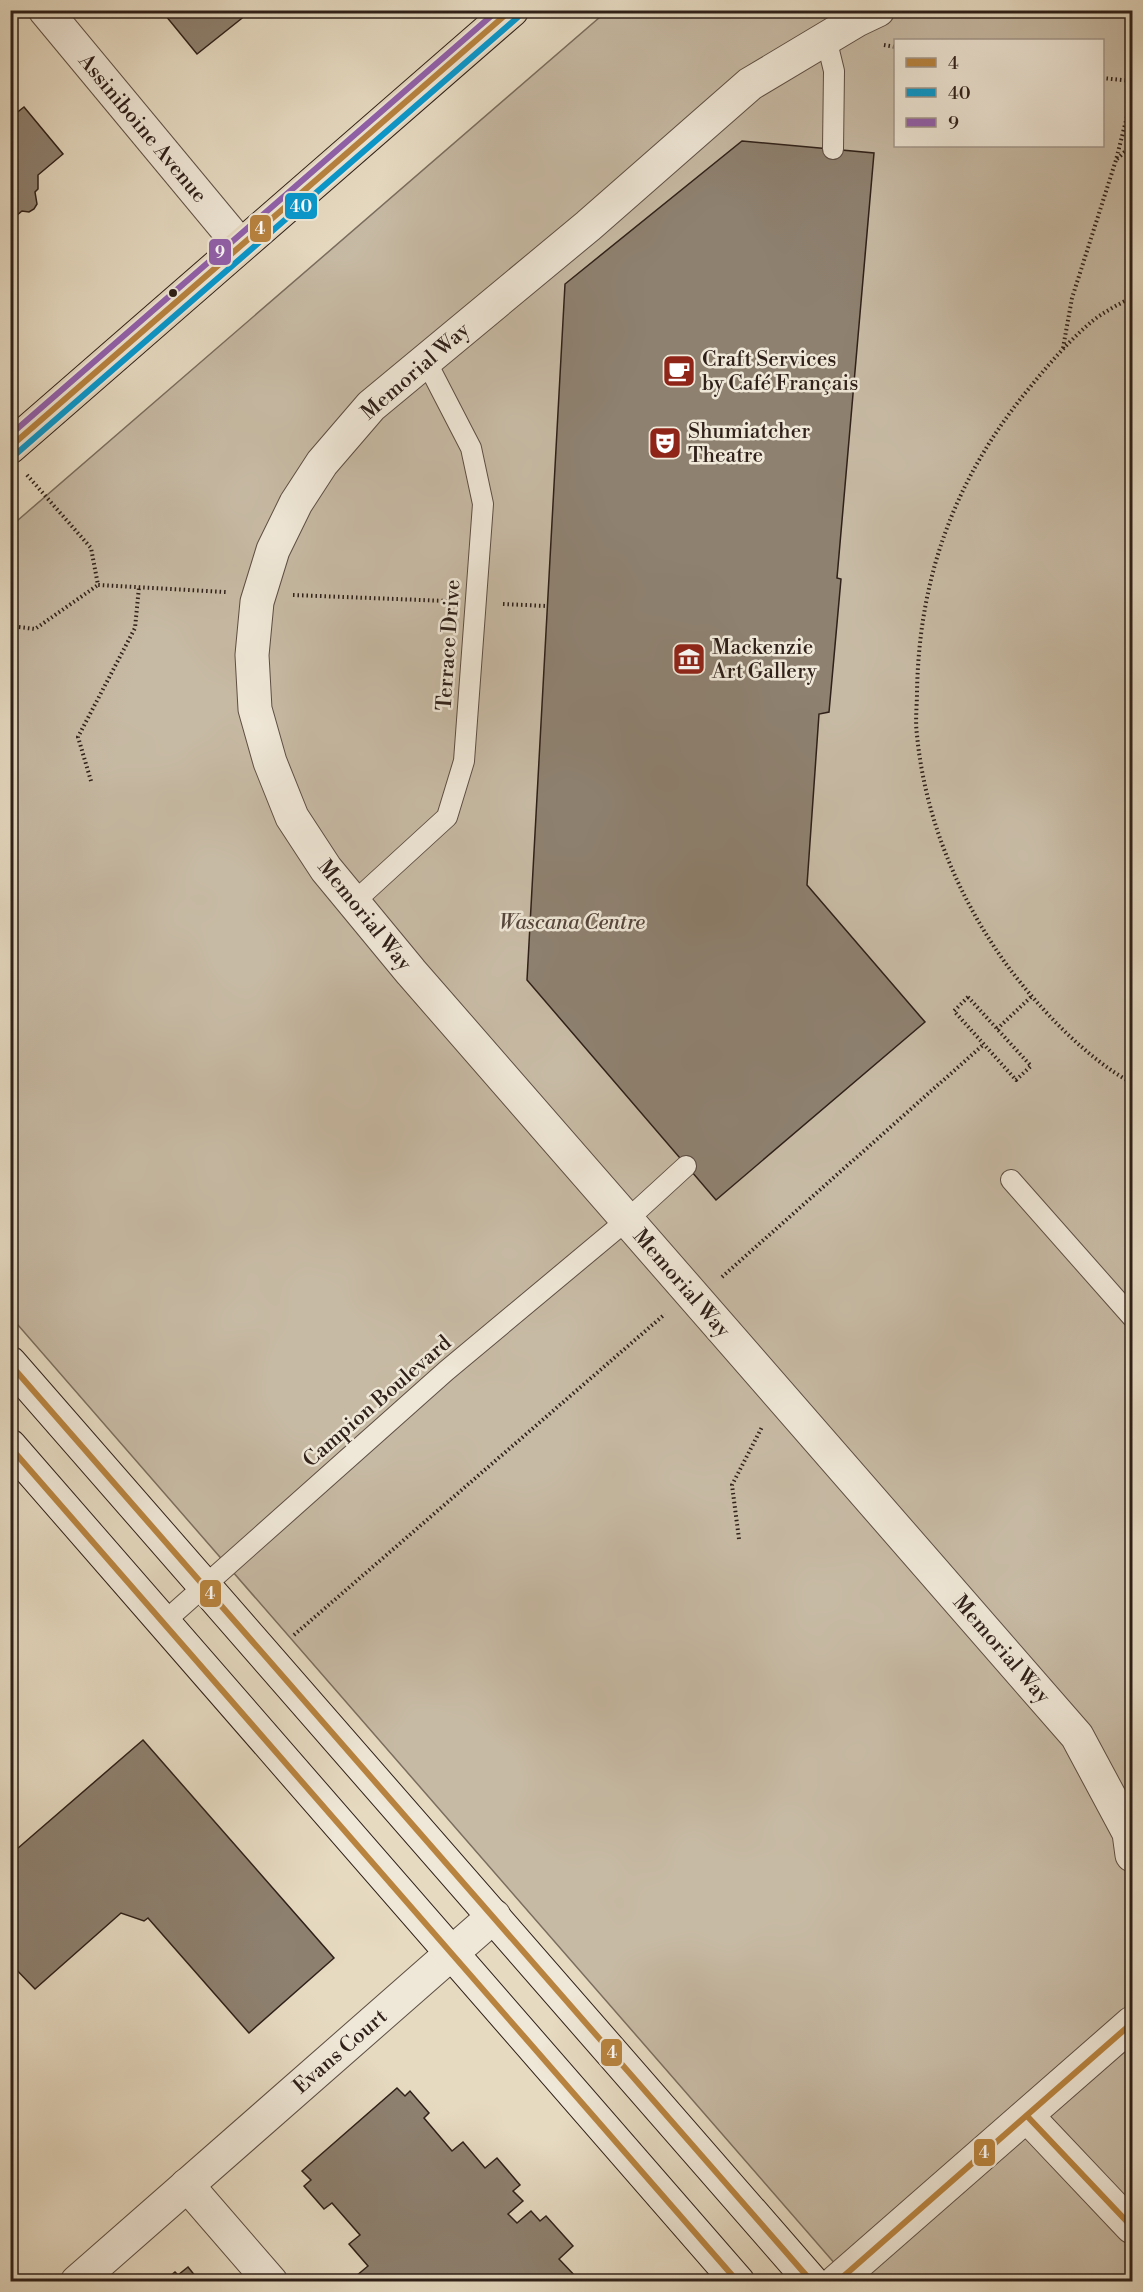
<svg xmlns="http://www.w3.org/2000/svg" width="1143" height="2292" viewBox="0 0 1143 2292" font-family="'Libre Bodoni',serif">
  <rect width="100%" height="100%" fill="#e6dac1"/>
  <filter id="stains"><feTurbulence type="fractalNoise" baseFrequency=".00333" numOctaves="4"/><feColorMatrix values="0 0 0 0 .2 0 0 0 0 .09 0 0 0 0 .02 0 0 0 .5 -.17"/></filter>
  <radialGradient id="worn" r=".72"><stop offset=".6" stop-color="#630" stop-opacity="0"/><stop offset="1" stop-color="#630" stop-opacity=".3"/></radialGradient>
  <path fill="#c7baa4" stroke="#7b6d5e" stroke-width="1.5" fill-rule="evenodd" d="M607 11H1132V2281H850L11 1317 10 527ZM896 40H1102V146H896Z"/>
  <g fill="#8e8170" stroke="#2f2019" stroke-width="1.5">
    <polygon points="161,10 247,10 247,11 244,13 246,15 197,54"/>
    <polygon points="24,107 63,154 38,175 38,189 35,192 37,204 34,209 29,212 22,211 10,221 10,118"/>
    <polygon points="742,141 874,153 837,578 841,579 829,712 819,714 807,885 925,1022 716,1200 527,980 565,284"/>
    <polygon points="143,1740 334,1958 249,2033 148,1918 144,1921 121,1913 35,1989 10,1963 10,1855"/>
    <polygon points="397,2088 405,2096 410,2091 429,2113 424,2118 452,2151 463,2142 485,2168 497,2158 520,2185 513,2191 523,2201 508,2214 517,2223 531,2211 540,2221 546,2216 573,2246 559,2259 577,2278 573,2282 349,2282 368,2266 349,2244 360,2235 332,2203 324,2209 304,2186 311,2180 302,2171"/>
    <polygon points="188,2267 200,2282 163,2282 175,2272 178,2275"/>
  </g>
  <g fill="none" stroke-linecap="round" stroke-linejoin="round">
    <g stroke="#5d4e43" stroke-width="22">
      <g id="lane">
        <polyline points="826,38 834,71 833,149"/>
        <polyline points="353,903 447,817 464,761 483,504 471,448 425,359"/>
        <polyline points="1011,1180 1132,1317"/>
        <polyline points="164,1622 446,1371 627,1220 686,1166"/>
      </g>
    </g>
    <g stroke="#5d4e43" stroke-width="35">
      <g id="street">
        <polyline points="45,10 240,245"/>
        <polyline points="878,10 857,20 750,84 588,226 371,406 322,463 296,503 273,550 257,602 252,655 255,709 270,762 292,817 326,869 411,972 1077,1736 1129,1833 1132,1855"/>
        <polyline points="1027,2116 1132,2227"/>
        <polyline points="187,2185 271,2282"/>
        <polyline points="77,2282 494,1916"/>
        <polyline points="836,2282 1132,2023"/>
      </g>
    </g>
    <g stroke="#2f2019" stroke-width="35">
      <g id="secondary">
        <polyline points="10,1363 812,2282"/>
        <polyline points="10,1446 738,2282"/>
      </g>
    </g>
    <g stroke="#2f2019" stroke-width="35">
      <polyline id="primary" points="10,447 512,10"/>
    </g>
    <g stroke="#2f2019" stroke-width="4" stroke-dasharray="1.5 3" stroke-linecap="butt">
      <polyline points="1128,10 1132,28"/>
      <polyline points="884,45 896,47"/>
      <polyline points="1102,78 1132,81"/>
      <polyline points="1117,159 1132,145"/>
      <path d="M1132 297C1118 305 1101 313 1089 324 1067 343 1049 364 1031 386 956 476 919 575 917 692 917 706 915 721 917 735 925 819 959 900 1009 968 1041 1010 1086 1058 1132 1083"/>
      <polyline points="1063,348 1072,298 1116,160 1132,97"/>
      <polyline points="27,475 91,548 98,585 226,592"/>
      <polyline points="293,595 447,601"/>
      <polyline points="503,604 547,606"/>
      <polyline points="10,626 35,629 98,585"/>
      <polyline points="91,781 78,737 135,628 139,587"/>
      <polygon points="968,997 1031,1066 1016,1080 954,1011"/>
      <polyline points="997,1029 1031,997"/>
      <polyline points="722,1277 984,1044"/>
      <polyline points="739,1539 732,1485 762,1427"/>
      <polyline points="294,1635 665,1314"/>
    </g>
    <use href="#lane" stroke="#efe7d7" stroke-width="20"/>
    <use href="#street" stroke="#efe7d7" stroke-width="33"/>
    <use href="#secondary" stroke="#efe7d7" stroke-width="33"/>
    <use href="#primary" stroke="#e6dac1" stroke-width="33"/>
    <g stroke="#efe7d7" stroke-width="10">
      <g id="bus-1">
        <polyline points="10,447 511,10"/>
        <polyline points="10,1364 812,2282"/>
        <polyline points="10,1447 738,2282"/>
        <polyline points="1027,2116 1132,2227"/>
        <polyline points="837,2282 1132,2023"/>
      </g>
    </g>
    <g stroke="#efe7d7" stroke-width="10">
      <polyline id="bus-2" points="16,454 518,17"/>
    </g>
    <g stroke="#efe7d7" stroke-width="10">
      <polyline id="bus-3" points="10,435 498,10"/>
    </g>
    <use href="#bus-1" stroke="#b8833f" stroke-width="6"/>
    <use href="#bus-2" stroke="#0799cf" stroke-width="6"/>
    <use href="#bus-3" stroke="#9161ad" stroke-width="6"/>
  </g>
  <defs>
    <g id="cafe-square" transform="scale(1.725)"><rect x="-9" y="-9" width="18" height="18" rx="4" fill="#8f2418" stroke="#efe7d7"/><path d="M-5.5-4.5H6V0H3Q3 3.5 0 3.5H-2.5Q-5.5 3.5-5.5 0ZM3-3.2v2h1.7v-2ZM-6 4.5H4V6H-6Z" fill="#fff"/></g>
    <g id="theatre-square" transform="scale(1.725)"><rect x="-9" y="-9" width="18" height="18" rx="4" fill="#8f2418" stroke="#efe7d7"/><path d="M-5-5.5Q0-4 5-5.5V0Q5 5 0 6Q-5 5-5 0ZM-3.3-2.5H-1v1.5H-3.3ZM1-2.5H3.3v1.5H1ZM-2.8 1Q0 5.5 2.8 1Z" fill="#fff"/></g>
    <g id="museum-square" transform="scale(1.725)"><rect x="-9" y="-9" width="18" height="18" rx="4" fill="#8f2418" stroke="#efe7d7"/><path d="M0-6L6-3V-2H-6V-3ZM-5-1h2V3h-2ZM-1-1h2V3h-2ZM3-1h2V3H3ZM-6 4H6V6H-6Z" fill="#fff"/></g>
  </defs>
  <g fill-rule="evenodd">
    <use href="#cafe-square" x="679" y="371"/>
    <use href="#theatre-square" x="665" y="443"/>
    <use href="#museum-square" x="689" y="659"/>
  </g>
  <circle fill="#2f2019" stroke="#efe7d7" stroke-width="2" cx="173" cy="293" r="5"/>
  <g text-anchor="middle" stroke-width="5" stroke-linejoin="round" paint-order="stroke">
    <g font-size="21" fill="#2f2019" stroke="#efe7d7">
      <text transform="translate(143 128) rotate(50)" y="7">Assiniboine Avenue</text>
      <text transform="translate(415 371) rotate(-41)" y="7">Memorial Way</text>
      <text transform="translate(448 645) rotate(-86)" y="7">Terrace Drive</text>
      <text transform="translate(365 915) rotate(51)" y="7">Memorial Way</text>
      <text transform="translate(682 1283) rotate(49)" y="7">Memorial Way</text>
      <text transform="translate(377 1401) rotate(-41)" y="7">Campion Boulevard</text>
      <text transform="translate(1002 1649) rotate(49)" y="7">Memorial Way</text>
      <text transform="translate(340 2051) rotate(-41)" y="7">Evans Court</text>
    </g>
    <g font-size="21" fill="#2f2019" stroke="#efe7d7" text-anchor="start">
      <text x="702" y="366">Craft Services<tspan x="702" dy="24">by Café Français</tspan></text>
      <text x="688" y="438">Shumiatcher<tspan x="688" dy="24">Theatre</tspan></text>
      <text x="712" y="654">Mackenzie<tspan x="712" dy="24">Art Gallery</tspan></text>
    </g>
    <g font-size="21" font-style="italic" fill="#55463c" stroke="#efe7d7">
      <text x="572" y="929">Wascana Centre</text>
    </g>
  </g>
  <g stroke="#efe7d7" stroke-width="2">
    <rect x="284" y="192" width="34" height="28" rx="6" fill="#0799cf"/>
    <rect x="249" y="214" width="23" height="29" rx="6" fill="#b8833f"/>
    <rect x="208" y="238" width="24" height="28" rx="6" fill="#9161ad"/>
    <rect x="199" y="1579" width="23" height="29" rx="6" fill="#b8833f"/>
    <rect x="600" y="2038" width="23" height="29" rx="6" fill="#b8833f"/>
    <rect x="973" y="2138" width="23" height="29" rx="6" fill="#b8833f"/>
  </g>
  <g font-size="16" text-anchor="middle" font-weight="bold" fill="#fff">
    <text x="301" y="212">40</text>
    <text x="260" y="234">4</text>
    <text x="220" y="258">9</text>
    <text x="210" y="1599">4</text>
    <text x="612" y="2058">4</text>
    <text x="984" y="2158">4</text>
  </g>
  <rect width="1143" height="2292" fill="none" stroke="#e6dac1" stroke-width="36"/>
  <rect x="12" y="12" width="1119" height="2268" fill="none" stroke="#2f2019" stroke-width="3"/>
  <rect x="18" y="18" width="1107" height="2256" fill="none" stroke="#2f2019" stroke-width="1.5"/>
  <rect x="894" y="39" width="210" height="108" fill="#efe7d7" stroke="#a2978b" stroke-width="1.5"/>
  <rect x="906" y="58" width="30" height="9" fill="#b8833f" stroke="#a2978b" stroke-width="1.5"/>
  <text x="948" y="69" font-size="18" fill="#2f2019">4</text>
  <rect x="906" y="88" width="30" height="9" fill="#0799cf" stroke="#a2978b" stroke-width="1.5"/>
  <text x="948" y="99" font-size="18" fill="#2f2019">40</text>
  <rect x="906" y="118" width="30" height="9" fill="#9161ad" stroke="#a2978b" stroke-width="1.5"/>
  <text x="948" y="129" font-size="18" fill="#2f2019">9</text>
  <rect width="100%" height="100%" filter="url(#stains)"/>
  <rect width="100%" height="100%" fill="url(#worn)"/>
</svg>
